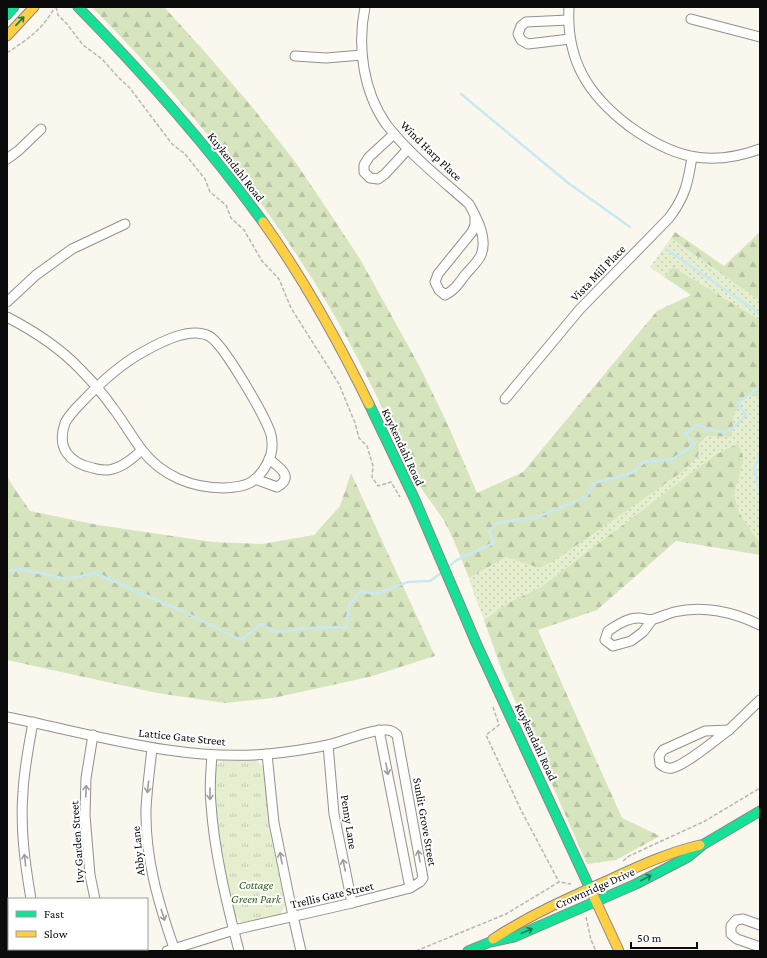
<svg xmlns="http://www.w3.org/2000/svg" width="767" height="958" viewBox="0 0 767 958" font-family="'Crimson Pro',serif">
  <defs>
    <pattern id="grass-dots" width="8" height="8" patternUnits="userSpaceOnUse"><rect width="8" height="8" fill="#e6eed0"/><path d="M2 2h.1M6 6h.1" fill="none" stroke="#c4cbb1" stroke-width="1.8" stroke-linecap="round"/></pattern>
    <pattern id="forest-firs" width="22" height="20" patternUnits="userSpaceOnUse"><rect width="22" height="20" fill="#d7e5be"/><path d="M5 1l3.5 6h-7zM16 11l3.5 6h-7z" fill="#b7c3a2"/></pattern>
    <pattern id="park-tufts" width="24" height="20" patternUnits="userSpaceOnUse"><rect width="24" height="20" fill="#e6eed0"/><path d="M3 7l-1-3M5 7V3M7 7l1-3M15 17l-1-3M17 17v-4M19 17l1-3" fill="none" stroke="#c4cbb1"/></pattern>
  </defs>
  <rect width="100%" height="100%" fill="#faf7ef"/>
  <g fill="url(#grass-dots)">
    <polygon points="671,238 760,301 760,320 673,267 664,277 650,267"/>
    <polygon points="746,395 760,398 760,544 740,514 734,493 744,459 738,443 715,455 541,587 508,603 484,620 475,597 469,578 506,557 539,568 698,457 700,443 707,436 732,437 734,414"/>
  </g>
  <g fill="url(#forest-firs)">
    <path d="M92 7H164L205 52 253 108 296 163 327 209 360 259 420 367 448 425 477 493 523 472 657 311 691 295 664 277 673 267 760 320V398L746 395 734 414 732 437 707 436 700 443 698 457 679 474 554 561 539 568 506 557 469 578C461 559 454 538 444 521 437 509 427 498 420 486 389 423 361 359 324 298 260 192 179 95 92 7Z"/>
    <polygon points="675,232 724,266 760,232 760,301 671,238"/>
    <polygon points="738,443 744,459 734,494 740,514 760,544 760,555 676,541 597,610 538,630 622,818 660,836 616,860 587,864 502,671 484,620 508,603 541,587 715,455"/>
    <polygon points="351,473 435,656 369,677 273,698 225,703 157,693 7,660 7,477 30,511 98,525 213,542 262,544 314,535 340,506"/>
  </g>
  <polygon fill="url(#park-tufts)" points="256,760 264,767 269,827 285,905 280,915 243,924 234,915 217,831 213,791 216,766 222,761"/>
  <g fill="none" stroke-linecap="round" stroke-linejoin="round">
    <g stroke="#c8e8f2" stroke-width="2.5">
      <polyline points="461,94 567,182 630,227"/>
      <polyline points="666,249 760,314"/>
      <polyline points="760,451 758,461 754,467 758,486 760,491"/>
      <path d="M448 567 457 560 494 543 489 532 497 523 535 518 586 497 594 483 632 473 644 462 673 459 694 444 685 433 698 425C725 435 726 436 746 415L737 404 760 386"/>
      <polyline points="7,571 21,569 67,579 95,573 182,611 241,640 261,624 276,632 308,628 346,627 349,605 361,591 375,594 408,582 430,581 441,573"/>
    </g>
    <g stroke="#93918e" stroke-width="11">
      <g id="street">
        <path d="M365 7C357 46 363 91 386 124 409 154 441 179 469 204 477 219 488 238 481 255 478 262 470 269 465 275 459 283 455 290 445 295L439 290 435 282 438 274 472 232 475 225V215"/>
        <path d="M569 7C566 60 588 95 629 126 672 157 708 168 760 149"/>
        <polyline points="691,19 760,37"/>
        <polyline points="568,20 526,22 521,26 518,34 521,40 528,44 570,39"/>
        <polyline points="295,56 326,58 362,55"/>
        <polyline points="394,134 369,157 364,165 364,172 370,178 378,179 385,174 408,149"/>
        <polyline points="7,159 18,151 41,129"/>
        <polyline points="7,302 36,275 72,249 125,224"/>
        <path d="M7 317C34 331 59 347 80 369 92 381 103 394 113 408 123 421 132 437 142 450 162 476 192 488 224 488 247 487 257 483 268 462 272 454 273 444 271 435 267 419 223 343 209 336 190 326 159 343 143 352 119 365 100 383 82 402 76 408 69 415 65 423 56 449 70 463 93 468 99 470 106 471 113 469 124 466 133 458 142 450"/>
        <path d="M505 399 580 309 669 218C685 197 688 183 692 157"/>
        <path d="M255 479 277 487C295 477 279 467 269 459"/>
        <path d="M652 620 643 632 631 641 613 646 605 640 608 631C617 625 627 618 639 618 644 618 649 621 654 619 661 617 667 614 674 612 703 605 734 612 760 625"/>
        <path d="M7 717C92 734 181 762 268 754 288 752 309 749 328 745 345 741 370 729 387 730 391 730 394 732 397 735L423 878 420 882 410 888 352 903 234 930 167 951"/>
        <polyline points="379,730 410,888"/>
        <path d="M729 730C716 739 686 765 672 768 667 769 664 767 660 764L659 756 663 750 705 731Z"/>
        <polyline points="729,730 760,700"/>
        <polyline points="93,735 86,778 85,815 90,875 95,899"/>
        <polyline points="328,745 334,814 352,903"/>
        <path d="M152 748C150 768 147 788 146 809 145 858 158 902 174 948"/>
        <polyline points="267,754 274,823 293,916 301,951"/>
        <path d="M212 755C211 771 209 787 211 804 214 852 227 904 239 951"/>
        <path d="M31 899C25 864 20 828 23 792 24 769 29 745 33 722"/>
        <polyline points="760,925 743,919 736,920 731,926 731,934 737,939 760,947"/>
        <polyline points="44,949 45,951"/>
        <polyline points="111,949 112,951"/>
      </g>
    </g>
    <g stroke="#898884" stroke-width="11">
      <g id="fast">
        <path d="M78 7C145 75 207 145 263 222"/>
        <polyline points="7,15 14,7"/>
        <polyline points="369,404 415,500 477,645 593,895"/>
        <polyline points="468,951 490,942 514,937 636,884 688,857 704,844 760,811"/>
      </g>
    </g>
    <g stroke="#898884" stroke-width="11">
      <g id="slow">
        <polyline points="7,36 34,7"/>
        <path d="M263 222C304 279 338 341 369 404"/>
        <polyline points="593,895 619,951"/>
        <path d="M493 939C528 916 566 899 604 882 635 868 666 853 700 845"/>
      </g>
    </g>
    <g stroke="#b7b6b5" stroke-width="1.5" stroke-dasharray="4 2" stroke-linecap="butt">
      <polyline points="56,7 58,15 67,24 83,45 102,59 119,78 129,87 172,144 185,154 205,179 210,192 226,205 231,218 244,230 262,261 279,279 291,308 339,384 355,423 359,438 367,446 373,466 372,477 378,486 391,482 400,497"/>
      <path d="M7 53C29 38 41 31 55 7"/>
      <polyline points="493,707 499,725 486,735 521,810 559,882"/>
      <polyline points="623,861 629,856 705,821 760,788"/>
      <polyline points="586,917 591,940 596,951"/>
      <polyline points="416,951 506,914 559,882 571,884"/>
    </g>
    <use href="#street" stroke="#fefefd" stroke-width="9"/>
    <use href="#fast" stroke="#16e098" stroke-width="9"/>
    <use href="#slow" stroke="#ffcf43" stroke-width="9"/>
  </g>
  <defs><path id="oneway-shaft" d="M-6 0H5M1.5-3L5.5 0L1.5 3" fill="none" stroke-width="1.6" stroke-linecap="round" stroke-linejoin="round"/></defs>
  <g stroke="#118059">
    <use href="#oneway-shaft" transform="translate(20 21) rotate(-47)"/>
    <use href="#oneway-shaft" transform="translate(646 878) rotate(-27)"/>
    <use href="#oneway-shaft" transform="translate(527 931) rotate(-23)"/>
  </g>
  <g stroke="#9d9d9c">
    <use href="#oneway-shaft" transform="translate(387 769) rotate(79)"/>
    <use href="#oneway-shaft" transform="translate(148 787) rotate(96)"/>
    <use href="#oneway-shaft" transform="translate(86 791) rotate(-88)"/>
    <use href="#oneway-shaft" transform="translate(210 794) rotate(90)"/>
    <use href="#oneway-shaft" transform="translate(419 856) rotate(-100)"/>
    <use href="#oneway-shaft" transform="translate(281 858) rotate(-101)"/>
    <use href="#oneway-shaft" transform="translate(25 860) rotate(-96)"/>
    <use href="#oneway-shaft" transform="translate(344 865) rotate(-102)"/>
    <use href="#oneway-shaft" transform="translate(163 915) rotate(72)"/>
  </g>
  <g text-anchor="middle" stroke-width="4" stroke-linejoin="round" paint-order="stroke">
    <g font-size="12" fill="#0b0b0b" stroke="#fff">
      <text transform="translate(431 151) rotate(44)" y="4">Wind Harp Place</text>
      <text transform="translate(236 167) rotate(52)" y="4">Kuykendahl Road</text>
      <text transform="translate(598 273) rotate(-46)" y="4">Vista Mill Place</text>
      <text transform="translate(403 447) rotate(65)" y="4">Kuykendahl Road</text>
      <text transform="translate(182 737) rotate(6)" y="4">Lattice Gate Street</text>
      <text transform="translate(536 742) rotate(65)" y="4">Kuykendahl Road</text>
      <text transform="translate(349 822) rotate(81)" y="4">Penny Lane</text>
      <text transform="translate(425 822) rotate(80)" y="4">Sunlit Grove Street</text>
      <text transform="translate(77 842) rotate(-94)" y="4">Ivy Garden Street</text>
      <text transform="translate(138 851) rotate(-96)" y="4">Abby Lane</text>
      <text transform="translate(595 888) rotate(-24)" y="4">Crownridge Drive</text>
      <text transform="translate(332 895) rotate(-13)" y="4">Trellis Gate Street</text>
    </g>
    <g font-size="12" font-style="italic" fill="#345f1f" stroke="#fff">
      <text x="256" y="889">Cottage<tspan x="256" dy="14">Green Park</tspan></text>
    </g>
  </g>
  <rect width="767" height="958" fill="none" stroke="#0b0b0b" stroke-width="16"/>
  <rect x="8" y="898" width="140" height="52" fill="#ffffff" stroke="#9d9d9d"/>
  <rect x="16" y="911" width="20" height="6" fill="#16e098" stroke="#9d9d9d"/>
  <text x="44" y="918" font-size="12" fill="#0b0b0b">Fast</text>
  <rect x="16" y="931" width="20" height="6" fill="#ffcf43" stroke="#9d9d9d"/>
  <text x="44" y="938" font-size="12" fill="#0b0b0b">Slow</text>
  <path d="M631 942v6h66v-6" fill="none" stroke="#0b0b0b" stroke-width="2"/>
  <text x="637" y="942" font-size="12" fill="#0b0b0b" stroke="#ffffff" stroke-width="3" paint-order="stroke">50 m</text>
</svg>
